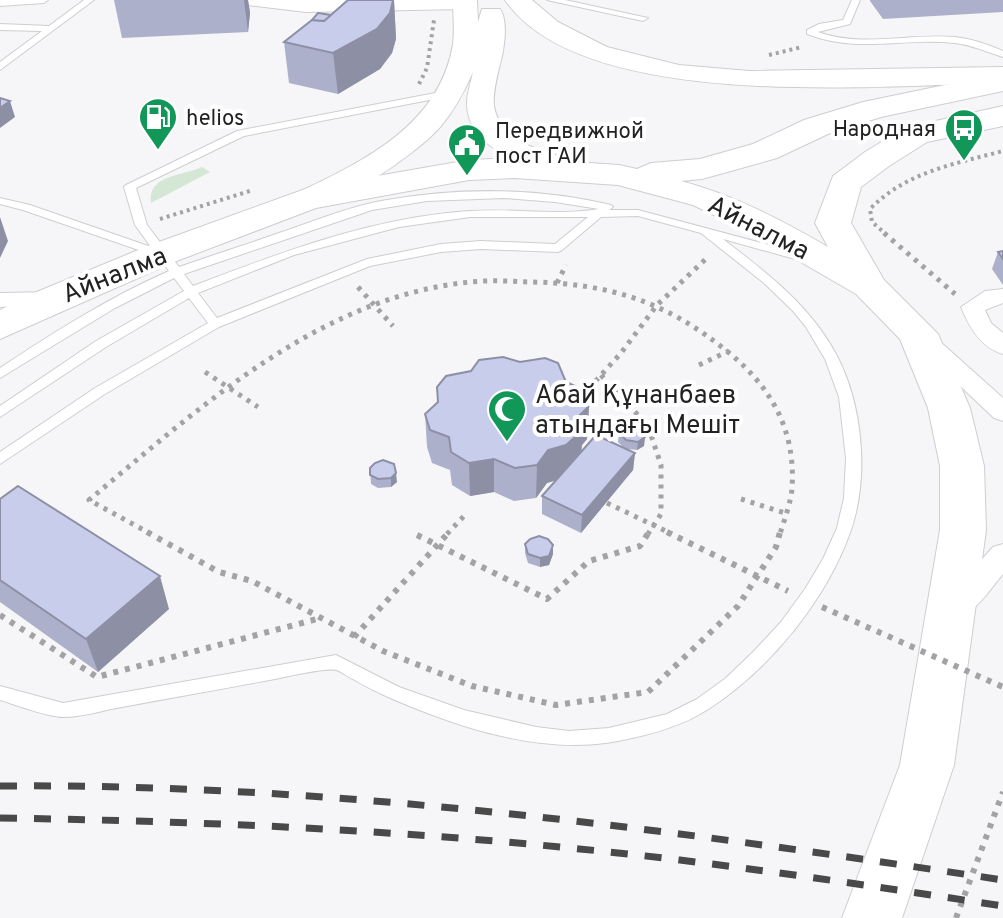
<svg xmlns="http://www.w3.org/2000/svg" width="1003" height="918" viewBox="0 0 1003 918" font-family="Overpass,sans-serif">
  <rect width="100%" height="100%" fill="#f6f6f8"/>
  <path fill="#d4e7d4" d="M202 167 210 172 151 203C147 174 184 176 202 167Z"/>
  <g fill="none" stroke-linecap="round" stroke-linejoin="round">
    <g stroke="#ceced0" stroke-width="2">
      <g id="lane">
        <polygon points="0,0 48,0 44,3 0,6"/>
        <polygon points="84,0 94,0 0,70 0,62 42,31 0,30 0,24 49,26"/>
        <polygon points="547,0 565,0 648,18 643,21"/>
        <path d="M852 0H860L850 24 818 32C862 48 909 33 955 37 972 39 987 44 1003 51V57C987 52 972 45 955 43 902 37 860 54 807 34V30L819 24 843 20Z"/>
        <path d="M451 90 456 93 455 95 244 136 136 188 147 225 179 267C213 255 248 244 282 232 317 220 351 206 387 200 461 187 538 188 611 205L613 207 609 210H638L799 253V257L795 259 723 239C767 273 811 306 837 356 863 406 869 477 851 530 827 599 771 668 710 708 683 726 650 735 618 741 542 756 457 727 388 697 376 691 364 686 353 679 348 677 341 671 336 670 325 667 278 679 264 681 217 690 169 698 122 707 104 710 82 717 64 717 47 717 17 705 0 700V686L63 703 336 655 399 687 464 710 536 727 569 731 609 728 667 714 697 699 726 678 754 651 781 622 805 589 823 559 837 528 844 498 846 458 839 397 825 359 806 327 793 311 764 283 701 233 638 216 601 217 562 250 558 252 481 249 441 252 370 266 219 327 105 394 0 464V452L95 388 208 323 189 298 106 347 0 417V406L96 341 184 291 174 278 115 308 0 378V368C54 332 110 297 169 271L159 257 23 210 0 204V198L30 205 151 247 135 225 124 187 126 185 237 131ZM504 198 555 202 599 209C559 216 512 208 470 211 374 217 282 252 193 286L184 274 372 210 427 201ZM470 217H588L555 244 481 241 441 244 367 259 217 318 198 293 294 255 399 227Z"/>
      </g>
    </g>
    <g stroke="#ceced0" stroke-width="2">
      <g id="street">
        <polygon points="239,0 469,0 473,4 465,9 306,12 247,5"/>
        <path d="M1003 289V303L985 310 991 323 1003 333V354C981 348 969 327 961 307L985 291Z"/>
        <polygon points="53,292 61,294 64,299 61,304 0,307 0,293"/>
        <polygon points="929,336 937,339 1003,398 1003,421 994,418 921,349 917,344 921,339"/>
        <path d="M1003 544V574C988 591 971 623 946 615L942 607 946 599 993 547Z"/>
      </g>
    </g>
    <g stroke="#ceced0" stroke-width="2">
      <g id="secondary">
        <path d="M453 0H477L478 22 482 9H500C507 19 505 39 503 51 500 67 492 90 494 106 501 152 571 157 607 167L612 173 607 179 597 182C555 172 467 160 467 103 467 93 471 82 473 72 464 92 455 109 441 126 418 153 332 214 297 205L293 199 297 193C364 161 440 125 453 44 455 30 453 14 453 0Z"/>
        <path d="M505 0H532L558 22 607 47 679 65 749 71 1003 67V83C880 85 583 113 505 0Z"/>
      </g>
    </g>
    <g stroke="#ceced0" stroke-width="2">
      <path id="highway" d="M1003 73V91L881 117 828 134 777 158 702 179 681 181C734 195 781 220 828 247L815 223 833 176 865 152 904 128 1003 106V126L927 142 889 166 861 187 851 223 884 280 938 334 970 408 984 466 986 530 954 765 902 918H842L900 765 940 530V466L928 408 900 339 856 294 749 232 693 205 618 185 515 178 469 180 316 208 174 262 0 339V310L39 291 148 246 308 188 469 160 515 158 619 165 637 169 651 163 700 159 753 144 804 120 863 102Z"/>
    </g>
    <g stroke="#a3a3a5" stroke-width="4" stroke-dasharray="3 4" stroke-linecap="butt">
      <polyline points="769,55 802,47"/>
      <polyline points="419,84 427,68 434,20"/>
      <polyline points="160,219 253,190"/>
      <path d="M887 235 872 222 870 209C906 172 954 164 1003 151"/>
    </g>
    <g stroke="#a3a3a5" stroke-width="5" stroke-dasharray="4 6" stroke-linecap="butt">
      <polyline points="884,233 955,294"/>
      <polyline points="557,283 566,265"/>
      <polyline points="358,287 393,326"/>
      <polyline points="699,365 729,351"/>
      <polyline points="205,372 258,407"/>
      <polyline points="601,375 648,426 661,465 661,514 648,534"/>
      <polyline points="582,396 621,353 657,305 709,256"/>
      <polyline points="741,499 785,513"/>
      <polyline points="607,503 672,534"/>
      <path d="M151 534 89 500C203 405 328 289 485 281 501 280 517 282 533 282 611 284 667 302 728 352 771 387 796 430 792 488 791 503 784 520 780 534"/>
      <polyline points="447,534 464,516"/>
    </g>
    <g stroke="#a3a3a5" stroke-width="6" stroke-dasharray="5 7" stroke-linecap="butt">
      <polyline points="147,532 219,572 252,581 383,651 472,686 556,705 648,692 738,606 776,547 780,532"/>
      <polyline points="667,532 788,591"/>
      <polyline points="417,535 547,599 589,561 640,546 649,532"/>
      <polyline points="0,615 97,677 321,618"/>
      <polyline points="354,637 449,532"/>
      <polyline points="956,918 1003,792"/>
    </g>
    <use href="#lane" fill="#fff" fill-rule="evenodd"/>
    <use href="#street" fill="#fff" fill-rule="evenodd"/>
    <use href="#secondary" fill="#fff" fill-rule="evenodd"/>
    <use href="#highway" fill="#fff" fill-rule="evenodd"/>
    <g stroke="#49494a" stroke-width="7" stroke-dasharray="17 17" stroke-linecap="butt">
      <path d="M0 786C335 783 672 830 1003 880"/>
      <path d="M0 818C190 821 380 829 570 848 715 862 859 884 1003 906"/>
    </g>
    <polyline stroke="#a3a3a5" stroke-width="6" stroke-dasharray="5 7" stroke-linecap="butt" points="822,607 1003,687"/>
  </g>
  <g fill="#adb0cb">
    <polygon points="114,0 248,0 250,13 248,32 122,38"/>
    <polygon points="394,0 396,39 392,53 380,69 338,94 289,83 284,42 312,20"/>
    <polygon points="870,0 1003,0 1003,12 883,19 870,1"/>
    <polygon points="1003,251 1003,285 992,269 998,252"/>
    <polygon points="566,382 589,406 587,439 582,445 581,452 624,448 618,442 619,433 645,431 644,446 637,450 627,449 635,453 633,470 581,533 542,514 542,496 556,480 547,483 536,498 514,501 494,492 470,496 452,485 450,470 432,463 427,447 425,414 438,403 437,387"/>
    <polygon points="375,463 397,482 391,487 378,488 371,484 370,468"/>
    <polygon points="0,499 169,609 98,672 0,602"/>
    <polygon points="525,544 553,554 549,565 540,567 528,563 525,553"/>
  </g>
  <g fill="#8d90a5">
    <polygon points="244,0 248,0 250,13 248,32"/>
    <polygon points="394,0 396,39 392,53 380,69 338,94 333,53"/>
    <polygon points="10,101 15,117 0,128 0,108"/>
    <polygon points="0,217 8,241 0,258"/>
    <polygon points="589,406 587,439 582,445 580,464 564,478 547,483 536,498 537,465 548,450"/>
    <polygon points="645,437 644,446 637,450 638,442"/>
    <polygon points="635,453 633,470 581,533 582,515"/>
    <polygon points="494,459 494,492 470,496 469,463"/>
    <polygon points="396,473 397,482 391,487 391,478"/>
    <polygon points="553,545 553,554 549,565 540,567 540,558"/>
    <polygon points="160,576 169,609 98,672 86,639"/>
  </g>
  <g fill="#c9cdec" stroke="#8d90a5" stroke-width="2">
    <polygon points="348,0 393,0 390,13 377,29 333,53 284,42 312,20 324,21"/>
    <polygon points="318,13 331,15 324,21 312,20"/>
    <polygon points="0,98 10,101 0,108"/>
    <polygon points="1003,251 1003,259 998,252"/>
    <polygon points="503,357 520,362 545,358 558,363 566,382 584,390 589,406 576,419 582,431 566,445 548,450 537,465 515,468 494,459 469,463 451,452 449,437 430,430 425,414 438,402 437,387 446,376 471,371 479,360"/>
    <polygon points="636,424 645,431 645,437 638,442 626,440 619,433 624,426"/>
    <polygon points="596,435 635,453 582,515 542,496"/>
    <polygon points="383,460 394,464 396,473 391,478 378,479 370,475 370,468 375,463"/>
    <polygon points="18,486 160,576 86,639 0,580 0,499"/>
    <polygon points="539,536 548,539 553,545 549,556 540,558 528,554 525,544 530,539"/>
  </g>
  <defs>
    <g id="fuel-pin" transform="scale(2)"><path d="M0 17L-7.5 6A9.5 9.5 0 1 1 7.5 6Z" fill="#119858" stroke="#fff"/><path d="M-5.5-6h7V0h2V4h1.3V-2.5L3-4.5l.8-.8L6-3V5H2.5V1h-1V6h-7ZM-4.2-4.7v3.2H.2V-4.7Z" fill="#fff"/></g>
    <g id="bus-pin" transform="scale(2)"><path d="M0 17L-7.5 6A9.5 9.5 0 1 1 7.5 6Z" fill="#119858" stroke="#fff"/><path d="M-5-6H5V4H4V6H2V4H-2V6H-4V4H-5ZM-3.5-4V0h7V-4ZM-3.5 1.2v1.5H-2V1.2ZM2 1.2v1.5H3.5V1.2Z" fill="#fff"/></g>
    <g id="civic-pin" transform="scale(2)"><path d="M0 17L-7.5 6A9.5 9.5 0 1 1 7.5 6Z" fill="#119858" stroke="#fff"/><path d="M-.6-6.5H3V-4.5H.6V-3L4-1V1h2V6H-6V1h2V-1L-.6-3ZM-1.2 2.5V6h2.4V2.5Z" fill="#fff"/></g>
    <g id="mosque-pin" transform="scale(2)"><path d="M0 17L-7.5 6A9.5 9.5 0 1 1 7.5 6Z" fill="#119858" stroke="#fff"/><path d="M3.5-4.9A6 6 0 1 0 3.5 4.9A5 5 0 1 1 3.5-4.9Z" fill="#fff"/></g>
  </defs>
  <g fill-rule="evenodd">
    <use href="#fuel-pin" x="158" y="117"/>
    <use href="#bus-pin" x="964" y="128"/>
    <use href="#civic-pin" x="467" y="143"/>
    <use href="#mosque-pin" x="507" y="409"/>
  </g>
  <g text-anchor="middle" stroke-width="8" stroke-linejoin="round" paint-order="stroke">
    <g font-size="22" fill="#222223" stroke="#fff" text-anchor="start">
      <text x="186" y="125">helios</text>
      <text x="936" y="136" text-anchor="end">Народная</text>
      <text x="495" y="138">Передвижной<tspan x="495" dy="25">пост ГАИ</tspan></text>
    </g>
    <g font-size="26" fill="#222223" stroke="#fff">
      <text transform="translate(759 227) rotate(27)" y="9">Айналма</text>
      <text transform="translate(114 274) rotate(-22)" y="9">Айналма</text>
    </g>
    <g font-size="26" fill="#222223" stroke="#fff" text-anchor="start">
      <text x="535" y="403">Абай Құнанбаев<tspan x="535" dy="30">атындағы Мешіт</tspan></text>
    </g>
  </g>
</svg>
